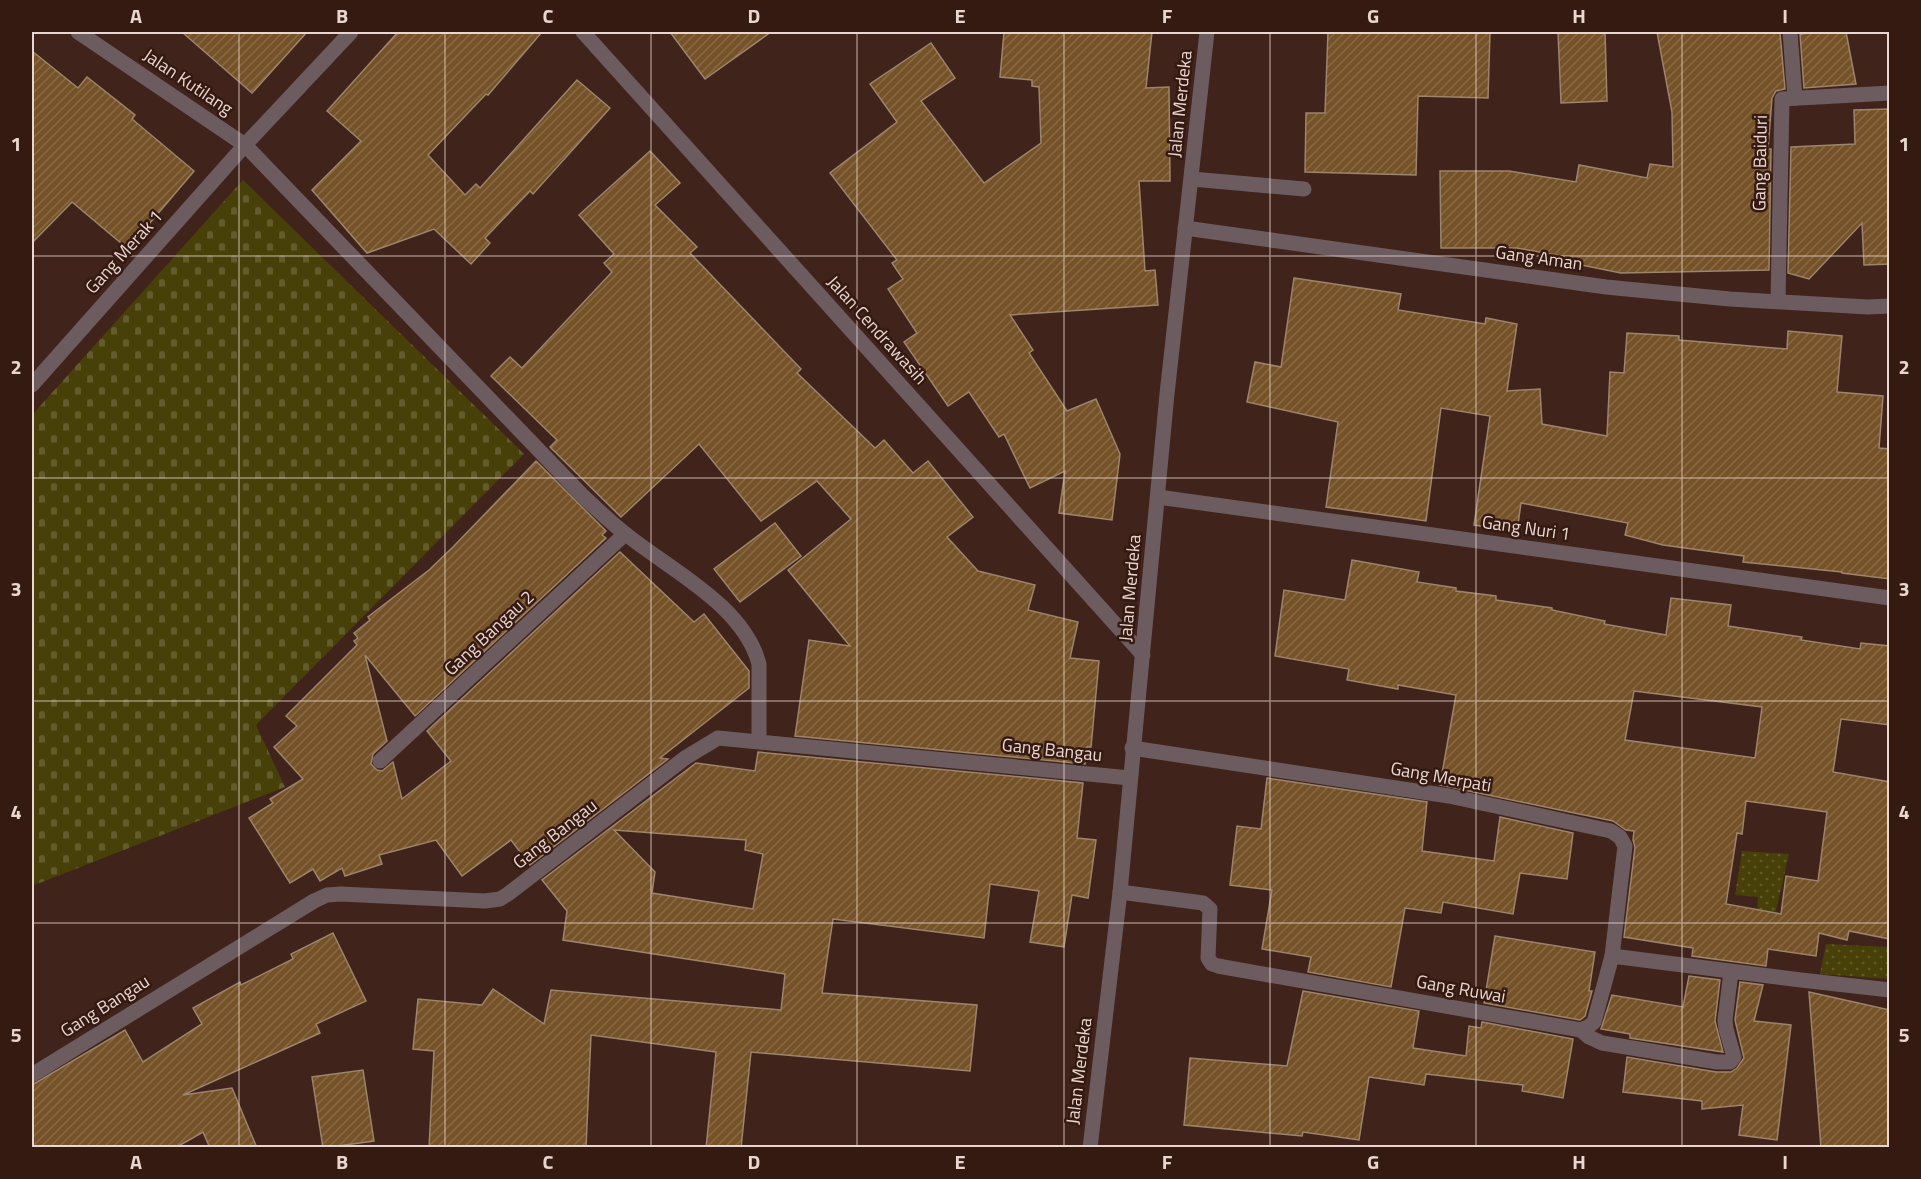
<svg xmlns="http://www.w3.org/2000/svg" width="1921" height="1179" viewBox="0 0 1921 1179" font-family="'Titillium Web',sans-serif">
  <defs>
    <pattern id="cemetery-stones" width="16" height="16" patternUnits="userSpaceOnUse" patternTransform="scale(1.5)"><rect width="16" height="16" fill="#474009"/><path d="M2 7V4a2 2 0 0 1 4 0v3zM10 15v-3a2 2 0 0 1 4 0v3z" fill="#625b2c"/></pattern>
    <pattern id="park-dots" width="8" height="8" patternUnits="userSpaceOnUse" patternTransform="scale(1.5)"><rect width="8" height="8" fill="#474009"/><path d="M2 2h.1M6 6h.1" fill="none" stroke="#625b2c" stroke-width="1.8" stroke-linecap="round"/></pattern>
    <pattern id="building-hatch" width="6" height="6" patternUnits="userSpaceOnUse" patternTransform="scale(1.5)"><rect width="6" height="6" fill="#755228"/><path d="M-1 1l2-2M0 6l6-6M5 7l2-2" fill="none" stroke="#896a46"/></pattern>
  </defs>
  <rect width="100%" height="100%" fill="#40231b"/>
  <polygon fill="url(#cemetery-stones)" points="243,180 524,454 256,725 285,787 32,886 32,415"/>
  <g fill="url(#park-dots)">
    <polygon points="1742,851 1789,854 1770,937 1756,934 1758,897 1735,895"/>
    <polygon points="1826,944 1889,947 1889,979 1820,974"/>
  </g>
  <g fill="url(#building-hatch)" stroke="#9c856c" stroke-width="1.5" fill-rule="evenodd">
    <polygon points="182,32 307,32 252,93"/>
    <polygon points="398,32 542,32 488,95 486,94 428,155 465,195 476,184 480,188 577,80 610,108 533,194 530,191 485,238 490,243 471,264 434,229 367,253 312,190 361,141 327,111"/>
    <polygon points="670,32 771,32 705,79"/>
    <polygon points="1004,32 1152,32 1146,88 1169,87 1170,181 1139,181 1145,271 1155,270 1158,305 1010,315 1033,350 1029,353 1067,411 1096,399 1120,454 1112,520 1059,513 1065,471 1030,488 1004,434 999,437 969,392 948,406 904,342 917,333 888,289 903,279 892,263 897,260 830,173 897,122 870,84 931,43 955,78 921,101 984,183 1041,143 1039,87 1032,86 1032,80 1000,77"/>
    <polygon points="1328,32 1490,32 1488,98 1418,96 1416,175 1305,172 1306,113 1325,113"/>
    <polygon points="1558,32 1605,32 1607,101 1561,103"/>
    <polygon points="1657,32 1780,33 1785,89 1776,91 1772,98 1768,149 1771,149 1769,270 1621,273 1561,261 1562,256 1517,248 1441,248 1440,171 1509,171 1576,182 1579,165 1647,178 1650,164 1673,167 1672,112"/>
    <polygon points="1816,32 1846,32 1856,84 1804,88 1800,34"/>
    <polygon points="32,51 78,88 87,77 135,115 132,119 194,171 128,249 72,202 32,243"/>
    <polygon points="1890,109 1890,264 1864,265 1862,223 1809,279 1788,273 1791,147 1855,144 1854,110"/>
    <polygon points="650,151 680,183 655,205 697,247 690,253 801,369 797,373 875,448 884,440 913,473 928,461 973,517 947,537 978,571 1035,585 1028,610 1078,622 1070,658 1099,661 1091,747 1087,747 1085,764 795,736 809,640 850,646 788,570 851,519 817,481 761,521 699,444 621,517 550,447 557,440 491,376 510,357 522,368 612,272 604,263 614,254 579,215"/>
    <polygon points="1294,278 1401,294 1398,310 1485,324 1486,318 1517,324 1507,391 1540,389 1542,424 1607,436 1610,372 1624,373 1627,333 1679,336 1679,340 1787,349 1788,331 1842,336 1837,392 1883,396 1879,448 1890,449 1890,579 1842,573 1842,572 1743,562 1744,556 1663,545 1625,535 1628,523 1521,503 1517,531 1474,525 1490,416 1441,408 1426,521 1326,507 1338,422 1247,402 1255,362 1281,367"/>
    <polygon points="536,461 606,531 602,535 606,538 415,716 365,655 387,741 373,754 371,764 377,770 382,771 393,762 402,799 451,761 427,731 620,552 694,622 704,614 749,671 749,688 660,758 668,759 530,865 511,840 462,876 436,840 379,855 382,864 345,876 342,868 320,881 313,869 290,883 249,818 273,803 270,799 303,779 274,747 297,726 286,716 357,645 354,641 358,638 354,633 370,620 368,617 429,570 453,547"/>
    <polygon points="775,523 801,556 740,602 714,569"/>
    <path d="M1352 560 1419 572 1417 582 1456 588V591L1496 596V600L1552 608V610L1605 621 1604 624 1666 635 1671 598 1731 605 1728 626 1802 637 1801 640 1860 649 1861 643 1890 646V725L1841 719 1833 772 1890 782V939L1849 931 1847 940 1819 933 1816 956 1768 949 1766 966 1692 956 1693 948 1624 937 1635 847 1633 840 1634 831 1626 830 1613 821 1440 785 1456 695 1398 685V689L1347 680 1349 669 1275 656 1284 590 1345 600ZM1634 691 1762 707 1755 758 1625 740ZM1746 801 1827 812 1818 881 1786 876 1781 914 1726 904 1737 833 1742 834Z"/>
    <path d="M758 752 1083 783 1077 838 1096 840 1088 898 1072 895 1064 947 1030 942 1039 891 990 884 984 938 833 919 822 993 977 1005 970 1071 751 1052 741 1148H706L716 1052 591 1035 586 1148H429L434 1051 413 1049 418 999 482 1005 493 989 544 1024 551 990 781 1010 785 974 563 940 567 911 542 880 696 763 755 771ZM614 830 746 840 745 850 763 854 753 909 652 893 655 872Z"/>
    <polygon points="1267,778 1427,802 1422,851 1494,861 1500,817 1573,833 1567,879 1520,873 1513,914 1443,902 1441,913 1405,908 1391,987 1308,972 1311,957 1262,949 1272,890 1230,885 1237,826 1261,829"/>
    <polygon points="333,933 366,1001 316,1024 320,1033 183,1095 232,1088 257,1148 210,1148 203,1132 175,1148 32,1148 32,1085 125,1030 143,1062 202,1024 193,1008 240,982 241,985 293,959 291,954"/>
    <polygon points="1495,936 1595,952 1589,991 1592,991 1585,1016 1580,1020 1484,1003"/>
    <polygon points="1689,976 1720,980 1715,1021 1723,1052 1630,1038 1630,1034 1601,1029 1612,995 1683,1007"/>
    <polygon points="1740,982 1763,985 1754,1021 1791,1025 1777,1140 1739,1135 1743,1105 1702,1109 1702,1101 1623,1092 1627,1057 1716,1072 1731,1072 1737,1068 1744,1058 1735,1020"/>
    <polygon points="1303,991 1419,1011 1413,1048 1466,1056 1469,1026 1481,1028 1482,1022 1573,1039 1563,1098 1522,1091 1523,1085 1426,1074 1424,1085 1369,1077 1359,1140 1303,1132 1302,1136 1184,1125 1190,1058 1287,1066"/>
    <polygon points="1809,992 1890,1010 1890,1148 1821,1148"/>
    <polygon points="363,1070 374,1141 323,1148 312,1077"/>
  </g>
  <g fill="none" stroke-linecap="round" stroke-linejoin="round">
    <polyline stroke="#6c5c5f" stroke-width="15" points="32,385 245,145"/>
    <g stroke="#6c5c5f" stroke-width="15">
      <polyline points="78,32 245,145"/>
      <path d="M351 32 245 145 582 495C597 509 611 523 627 535 672 571 744 606 759 664V740"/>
      <polyline points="583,32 1143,655"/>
      <polyline points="1790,32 1795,98"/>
      <polyline points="1192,179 1304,189"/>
      <polyline points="1185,228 1606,287 1730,299 1868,307 1890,306"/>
      <polyline points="1778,301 1782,99 1890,93"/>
      <polyline points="1158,497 1890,598"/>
      <polyline points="1132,748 1449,796 1611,831 1620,837 1625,846 1612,956"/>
      <polyline points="380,761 625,534"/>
      <polyline points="1120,892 1203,903 1210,909 1208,958 1212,964 1218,966 1581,1030 1588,1027 1594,1022 1612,956 1801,980 1890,990"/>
      <polyline points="1581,1030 1589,1037 1602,1043 1717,1062 1730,1062 1734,1057 1726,1029 1725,1020 1731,972"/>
      <polyline points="32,1075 314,901 327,895 341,894 485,901 500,899 508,894 685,758 718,738 1130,778"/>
    </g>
    <polyline stroke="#6c5c5f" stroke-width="15" points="1090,1148 1120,892 1167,394 1207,32"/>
  </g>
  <path fill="none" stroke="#ead6d0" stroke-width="1.5" stroke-opacity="0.55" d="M239 32V1148M445 32V1148M651 32V1148M857 32V1148M1064 32V1148M1270 32V1148M1476 32V1148M1682 32V1148M32 256H1890M32 478H1890M32 701H1890M32 923H1890"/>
  <g text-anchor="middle" stroke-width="5" stroke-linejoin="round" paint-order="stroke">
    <g font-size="18" fill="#ead6d0" stroke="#351a11">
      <text transform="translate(188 82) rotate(34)" y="6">Jalan Kutilang</text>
      <text transform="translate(1180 104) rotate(-84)" y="6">Jalan Merdeka</text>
      <text transform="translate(1760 163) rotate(-89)" y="6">Gang Baiduri</text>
      <text transform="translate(124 252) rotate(-48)" y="6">Gang Merak 1</text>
      <text transform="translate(1539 258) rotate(8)" y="6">Gang Aman</text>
      <text transform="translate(877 330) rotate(48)" y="6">Jalan Cendrawasih</text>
      <text transform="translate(1526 528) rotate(8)" y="6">Gang Nuri 1</text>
      <text transform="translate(1130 588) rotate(-85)" y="6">Jalan Merdeka</text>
      <text transform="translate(489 633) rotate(-43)" y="6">Gang Bangau 2</text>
      <text transform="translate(1052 750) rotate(6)" y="6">Gang Bangau</text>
      <text transform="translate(1441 777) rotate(10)" y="6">Gang Merpati</text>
      <text transform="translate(555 834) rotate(-38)" y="6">Gang Bangau</text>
      <text transform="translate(1461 989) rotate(10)" y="6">Gang Ruwai</text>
      <text transform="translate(105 1006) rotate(-32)" y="6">Gang Bangau</text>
      <text transform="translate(1079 1071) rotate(-83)" y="6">Jalan Merdeka</text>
    </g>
  </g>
  <rect width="1921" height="1179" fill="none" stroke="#351a11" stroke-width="66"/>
  <rect x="33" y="33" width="1855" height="1113" fill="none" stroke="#ead6d0" stroke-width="2"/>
  <g font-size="20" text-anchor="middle" font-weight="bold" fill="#ead6d0">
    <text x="136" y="23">A</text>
    <text x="342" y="23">B</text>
    <text x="548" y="23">C</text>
    <text x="754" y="23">D</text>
    <text x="960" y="23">E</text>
    <text x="1167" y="23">F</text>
    <text x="1373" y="23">G</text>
    <text x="1579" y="23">H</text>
    <text x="1785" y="23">I</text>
    <text x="16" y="151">1</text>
    <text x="1904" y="151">1</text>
    <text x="16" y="374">2</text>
    <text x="1904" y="374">2</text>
    <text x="16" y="596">3</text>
    <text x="1904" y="596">3</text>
    <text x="16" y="819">4</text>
    <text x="1904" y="819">4</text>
    <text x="16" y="1042">5</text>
    <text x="1904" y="1042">5</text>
    <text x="136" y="1169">A</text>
    <text x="342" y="1169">B</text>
    <text x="548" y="1169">C</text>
    <text x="754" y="1169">D</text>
    <text x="960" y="1169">E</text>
    <text x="1167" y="1169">F</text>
    <text x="1373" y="1169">G</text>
    <text x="1579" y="1169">H</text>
    <text x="1785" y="1169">I</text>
  </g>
</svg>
